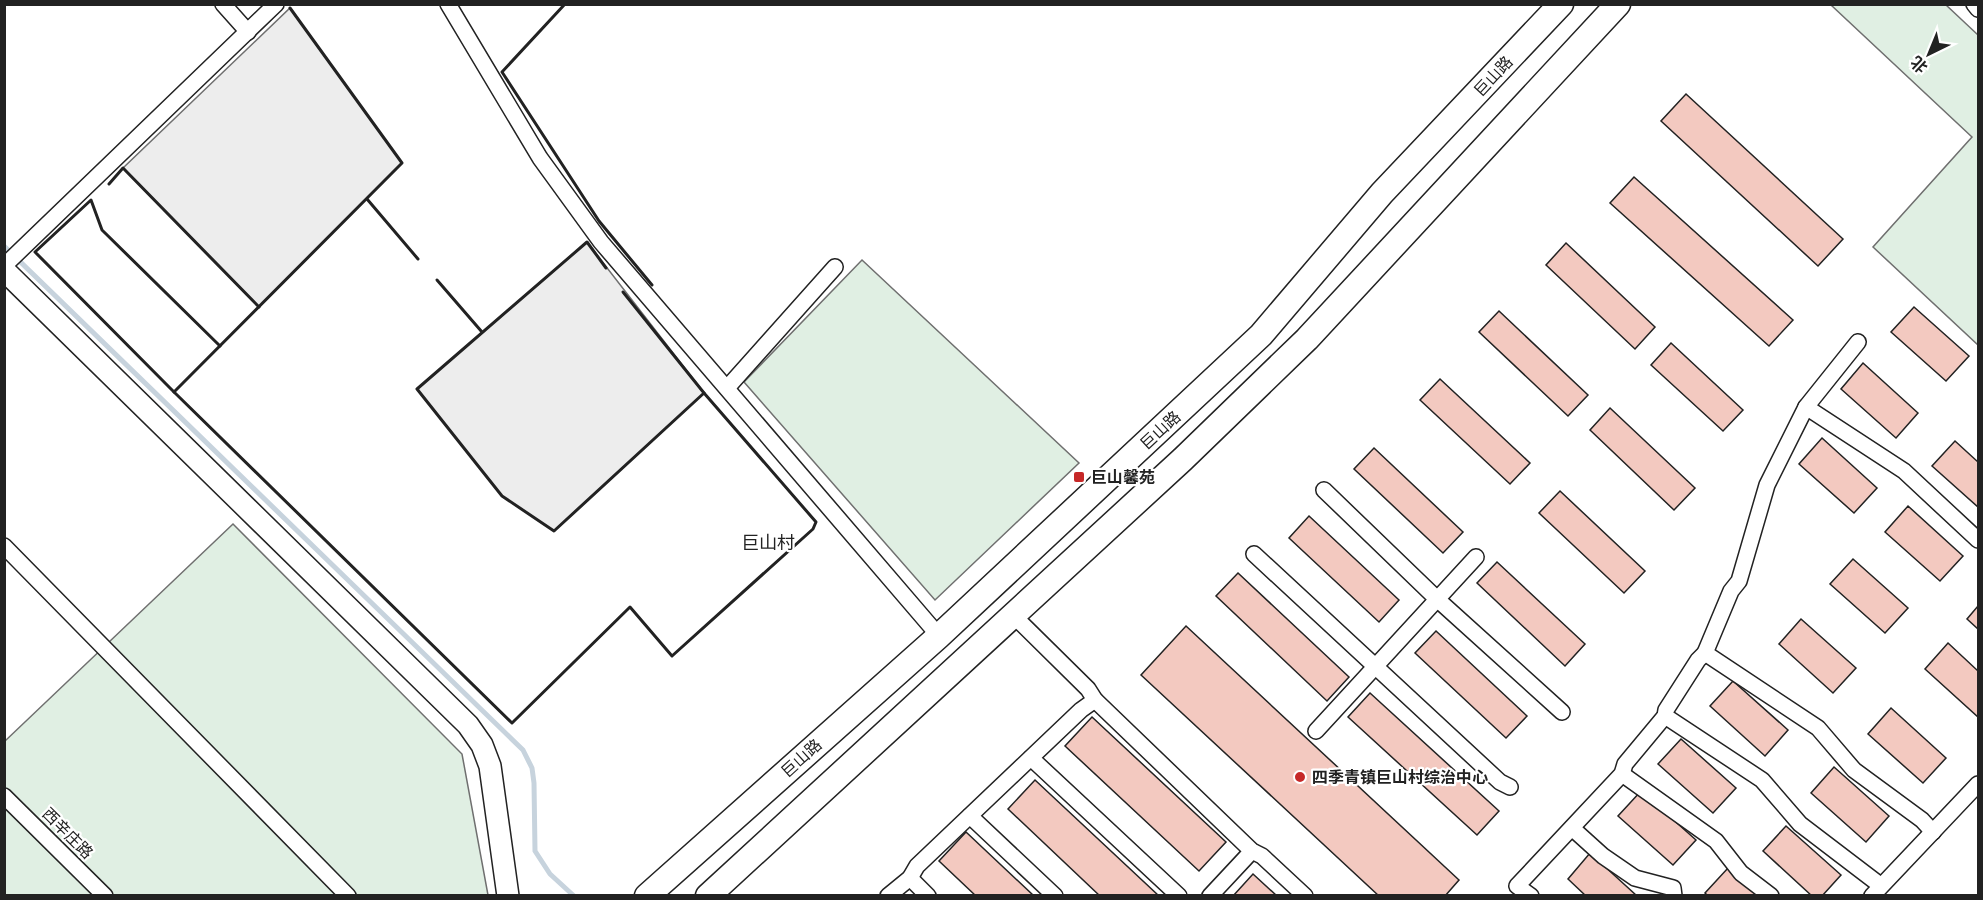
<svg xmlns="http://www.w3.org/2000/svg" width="1983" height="900" viewBox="0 0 1983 900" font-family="Georgia,'Noto Sans SC',serif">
  <rect width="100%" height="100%" fill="#fff"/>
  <g fill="#e0efe3" stroke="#6f6f6f" stroke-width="1.5">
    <polygon points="1831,5 1946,5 1978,35 1978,345 1873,247 1972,137"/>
    <polygon points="862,260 1079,463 935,600 744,382"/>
    <polygon points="233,524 462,754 488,895 5,896 5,741"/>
  </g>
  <g fill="#ededed" stroke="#6f6f6f" stroke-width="1.5">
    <polygon points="290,8 402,163 259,307 123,168"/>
    <polygon points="587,242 704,393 554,531 502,496 417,389"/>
  </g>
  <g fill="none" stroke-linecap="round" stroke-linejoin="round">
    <polyline stroke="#c7d3dd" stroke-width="5" points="4,246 523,750 532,768 534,783 535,851 550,874 574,896"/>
  </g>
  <g fill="#f3c9c0" stroke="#222" stroke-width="1.5">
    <polygon points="1686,94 1843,239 1818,266 1661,121"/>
    <polygon points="1634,177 1793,320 1769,346 1610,203"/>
    <polygon points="1566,243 1655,327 1635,349 1546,265"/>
    <polygon points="1914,307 1969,356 1946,381 1891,332"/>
    <polygon points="1499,311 1588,395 1568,416 1479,332"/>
    <polygon points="1671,343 1743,410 1723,431 1651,365"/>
    <polygon points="1863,363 1918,413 1896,438 1841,389"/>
    <polygon points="1440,379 1530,463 1510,484 1420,400"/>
    <polygon points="1610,408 1695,488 1674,510 1590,430"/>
    <polygon points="1822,438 1877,488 1854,513 1799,464"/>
    <polygon points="1955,441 1978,462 1978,507 1932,466"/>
    <polygon points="1374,448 1463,532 1443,553 1354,469"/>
    <polygon points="1560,491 1645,571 1624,593 1539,513"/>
    <polygon points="1908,506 1963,556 1940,581 1885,532"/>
    <polygon points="1309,516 1399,600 1379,622 1289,538"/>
    <polygon points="1853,559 1908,608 1885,633 1830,584"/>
    <polygon points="1497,562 1585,644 1565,666 1477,583"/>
    <polygon points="1238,573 1349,677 1327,701 1216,596"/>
    <polygon points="1978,606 1978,629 1967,619"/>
    <polygon points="1801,619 1856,668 1833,693 1779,644"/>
    <polygon points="1186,626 1459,880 1445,896 1379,896 1141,675"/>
    <polygon points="1436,631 1527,716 1506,738 1415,653"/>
    <polygon points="1948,643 1978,671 1978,717 1925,669"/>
    <polygon points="1733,681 1788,730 1765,756 1710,706"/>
    <polygon points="1370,693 1499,811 1477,835 1348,717"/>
    <polygon points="1891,708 1946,758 1923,783 1868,734"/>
    <polygon points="1092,717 1226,842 1199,871 1065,746"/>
    <polygon points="1681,739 1736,788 1713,813 1658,764"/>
    <polygon points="1834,767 1889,816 1866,842 1811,793"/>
    <polygon points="1035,780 1159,896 1100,896 1008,809"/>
    <polygon points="1641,791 1696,840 1673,865 1618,816"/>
    <polygon points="1786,826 1841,875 1822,896 1812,896 1763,851"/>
    <polygon points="966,832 1034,896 976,896 939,861"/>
    <polygon points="1590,853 1637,896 1586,896 1568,879"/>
    <polygon points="1728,868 1759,896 1708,896 1705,893"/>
    <polygon points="1253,874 1277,896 1233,896"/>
  </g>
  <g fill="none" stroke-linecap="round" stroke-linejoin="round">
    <g stroke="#222" stroke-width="18">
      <g id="street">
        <polyline points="223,4 248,32"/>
        <polyline points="448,4 540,158 601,242 939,636"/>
        <polyline points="1974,4 1978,9"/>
        <polyline points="4,266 276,4"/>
        <polyline points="727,388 835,267"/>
        <polyline points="1806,407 1904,471 1978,540"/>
        <polyline points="1324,490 1437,599 1562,712"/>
        <polyline points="4,546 348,896"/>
        <polyline points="1254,554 1500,782 1510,787"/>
        <polyline points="1013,615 1088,689 1095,700 1252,851 1262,856 1305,896"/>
        <polyline points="1705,653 1818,728 1854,770 1922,820 1933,832"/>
        <polyline points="1665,716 1762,780 1800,824 1880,885"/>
        <polyline points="1316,731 1476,557"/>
        <polyline points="1031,758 1179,896"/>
        <polyline points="1622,774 1716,841 1741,873 1771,896"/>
        <polyline points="4,796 105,896"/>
        <polyline points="970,816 1055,896"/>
        <polyline points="1572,828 1603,856 1635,878 1673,888 1674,896"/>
        <polyline points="910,878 928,896"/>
        <polyline points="888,896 910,878 917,866 1081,710 1095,700"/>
        <polyline points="1210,896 1252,851"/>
        <polyline points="1531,896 1517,886 1622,774 1625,764 1665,716 1666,710 1698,660 1705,653 1731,591 1739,581 1767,485 1806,407 1858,342"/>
        <polyline points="1872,896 1978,784"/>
      </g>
    </g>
    <g stroke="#222" stroke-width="24">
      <polyline id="secondary" points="4,270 468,725 482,745 490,766 508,896"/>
    </g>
    <g stroke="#222" stroke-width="27">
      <g id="primary">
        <polyline points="647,896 939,636 1261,335 1382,193 1561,4"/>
        <polyline points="708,896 1183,459 1307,339 1618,4"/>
      </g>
    </g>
    <use href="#street" stroke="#fff" stroke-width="15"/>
    <use href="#secondary" stroke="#fff" stroke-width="21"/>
    <use href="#primary" stroke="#fff" stroke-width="24"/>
    <g stroke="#222" stroke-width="3">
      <polyline points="565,4 502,72 599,221 652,285"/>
      <polyline points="290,8 402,163 174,392 512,723 630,607 672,656 813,529 816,522 704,393 554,531 502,496 417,389 587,242 606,268"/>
      <polyline points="109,184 123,168 259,307"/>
      <polyline points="367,199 418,259"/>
      <polyline points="437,280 482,332"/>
      <polyline points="623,292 704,393"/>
      <polyline points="174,392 35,252 91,200 102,230 220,346"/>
    </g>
  </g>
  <g fill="#c62828" stroke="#fff" stroke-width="2">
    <rect x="1073" y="471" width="12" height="12" rx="3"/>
    <circle cx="1300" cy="777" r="6"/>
  </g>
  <g text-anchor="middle" stroke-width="4.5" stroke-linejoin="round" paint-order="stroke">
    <g font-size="16" fill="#222" stroke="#fff">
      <text transform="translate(1493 76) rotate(-47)" y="6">巨山路</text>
      <text transform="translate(1160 430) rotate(-43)" y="6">巨山路</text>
      <text transform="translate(801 758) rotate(-42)" y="6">巨山路</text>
      <text transform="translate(68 833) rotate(45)" y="6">西辛庄路</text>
    </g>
    <g font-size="16" font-weight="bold" fill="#222" stroke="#fff" text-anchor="start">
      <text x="1091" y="483">巨山馨苑</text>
      <text x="1312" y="783">四季青镇巨山村综治中心</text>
    </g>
    <g font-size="18" fill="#222" stroke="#fff">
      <text x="768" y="549">巨山村</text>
    </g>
  </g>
  <rect width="1983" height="900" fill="none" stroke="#222222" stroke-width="12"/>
  <g transform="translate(1929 54) rotate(223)" stroke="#ffffff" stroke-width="4.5" paint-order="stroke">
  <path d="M0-4.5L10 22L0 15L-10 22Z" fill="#222222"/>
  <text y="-9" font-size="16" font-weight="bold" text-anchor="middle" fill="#222222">北</text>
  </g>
</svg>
